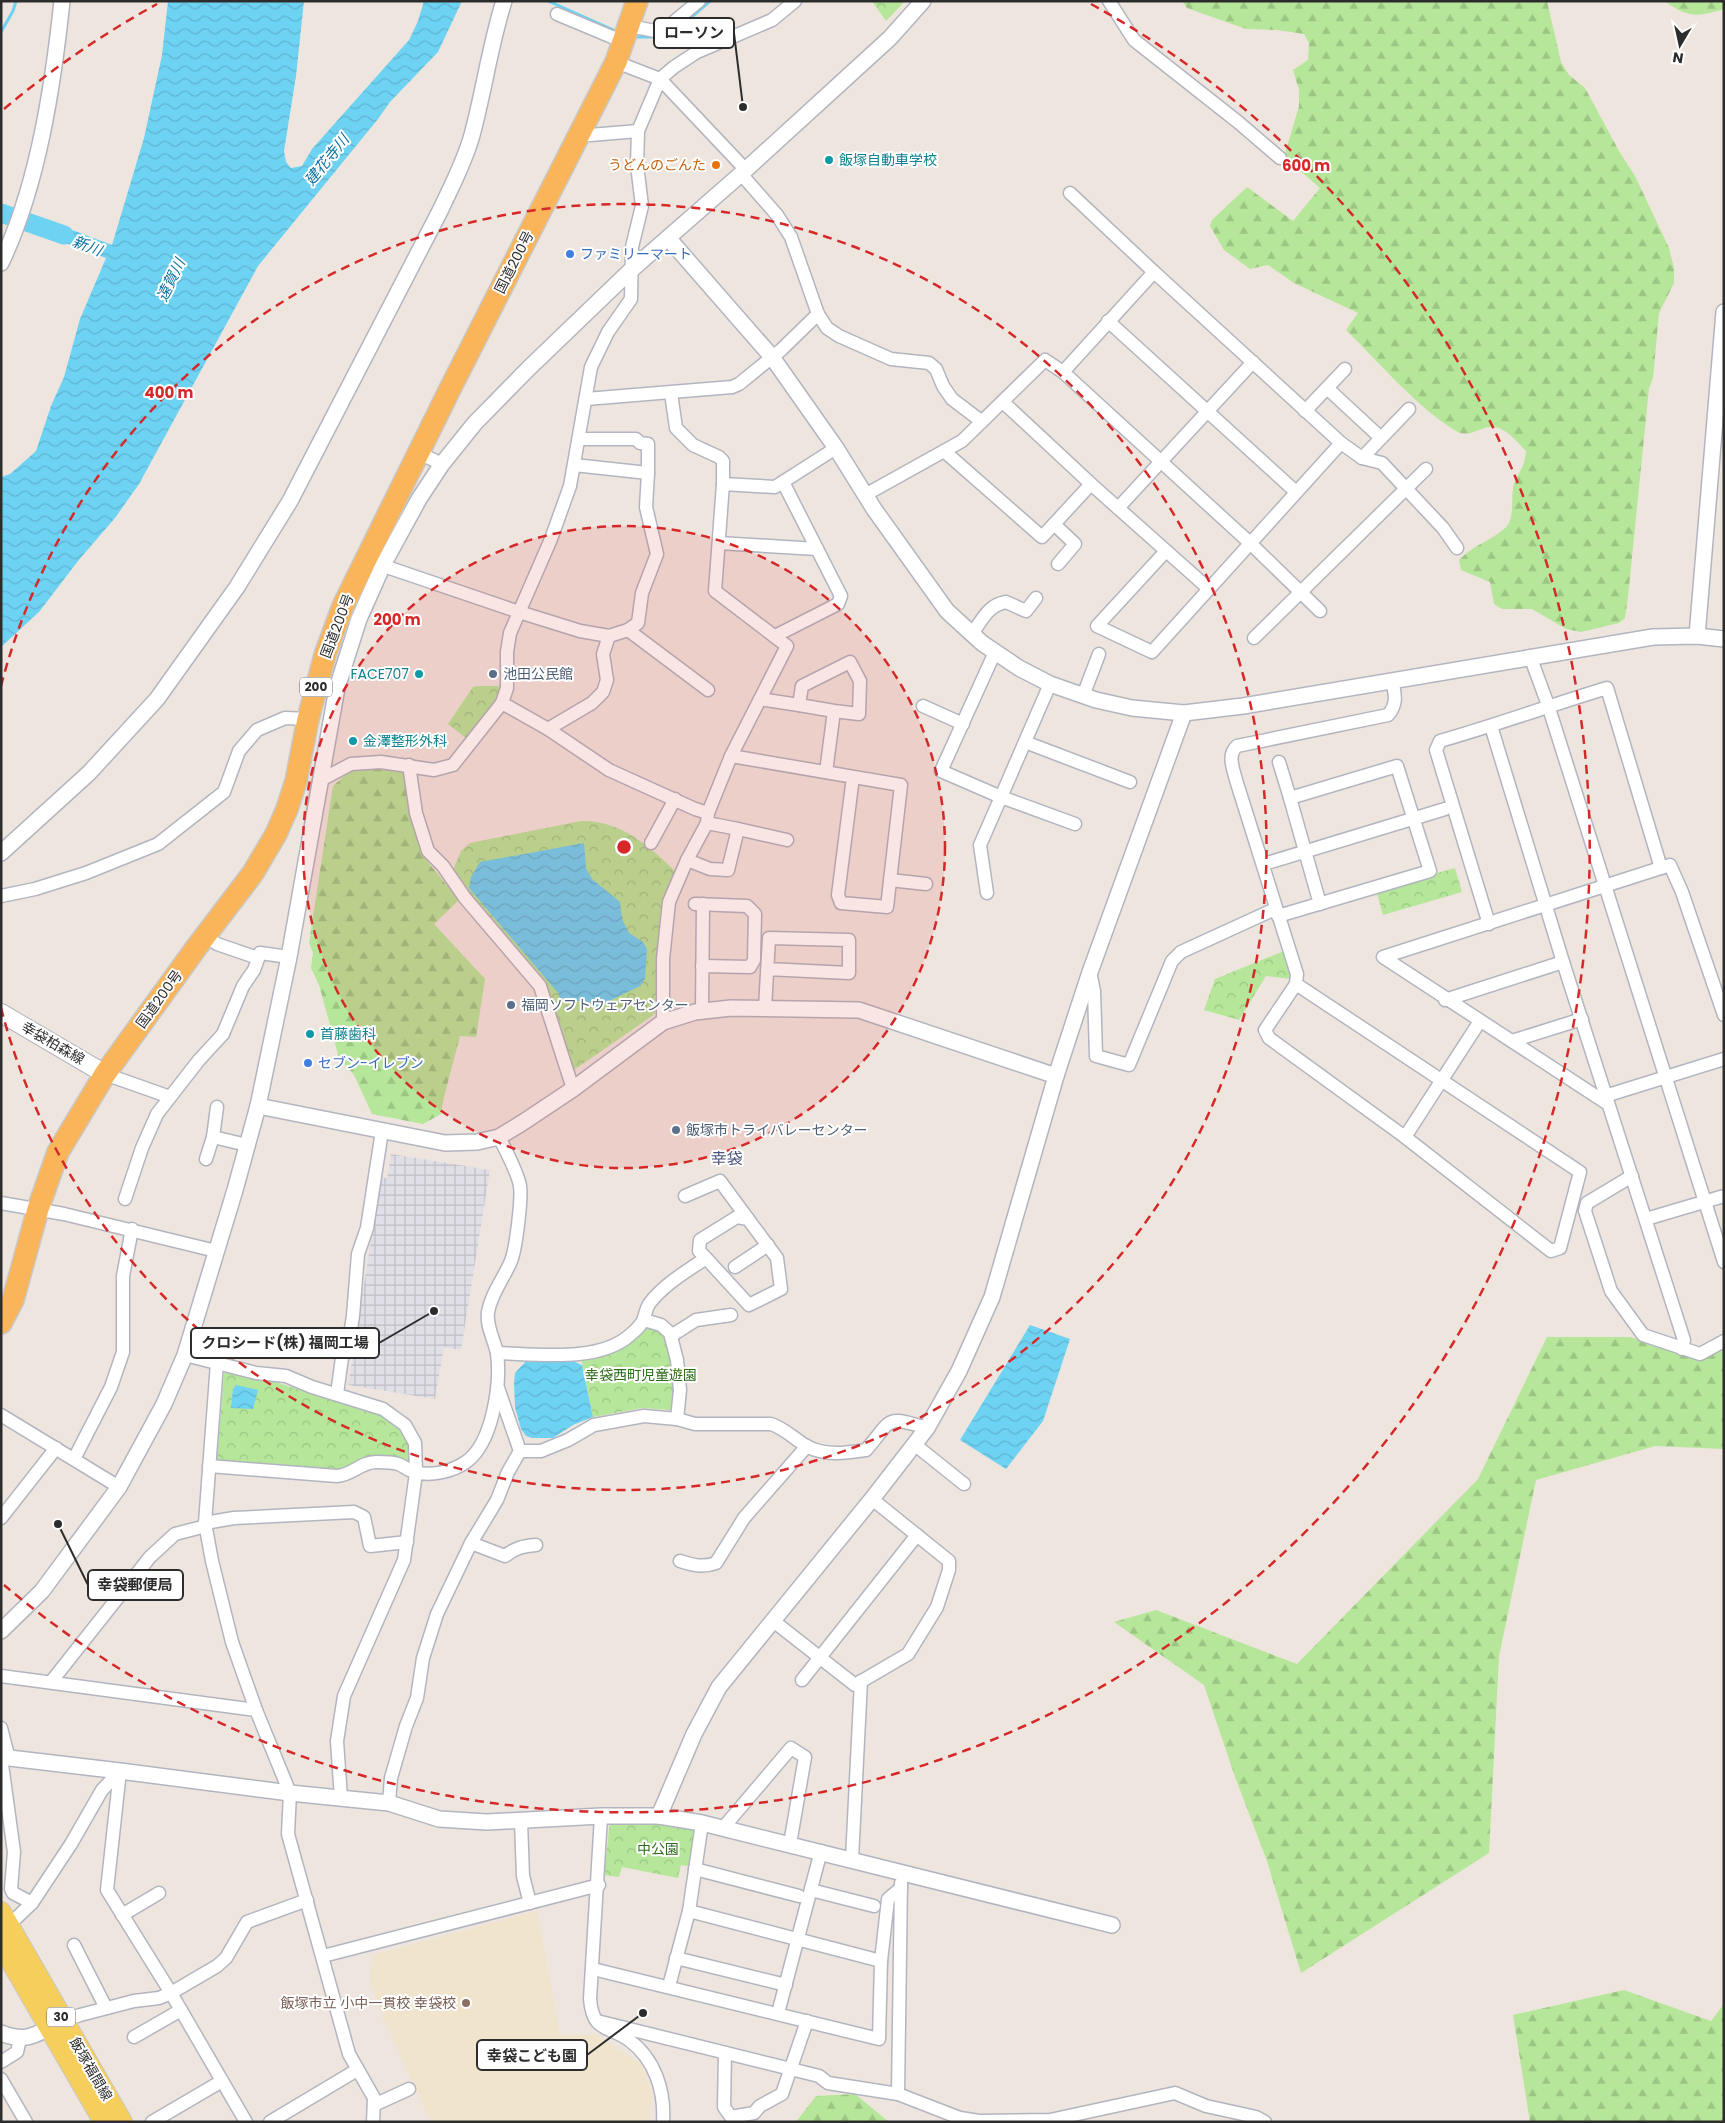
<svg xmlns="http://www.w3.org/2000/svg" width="1725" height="2123" viewBox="0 0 1725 2123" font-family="Poppins,'Noto Sans JP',sans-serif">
  <defs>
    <pattern id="industrial-grid" width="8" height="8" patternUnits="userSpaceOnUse" patternTransform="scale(1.25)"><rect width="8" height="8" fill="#e0dee6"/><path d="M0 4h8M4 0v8" fill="none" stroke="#c0bfc5"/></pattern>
    <pattern id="forest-firs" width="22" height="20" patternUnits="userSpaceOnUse" patternTransform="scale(1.25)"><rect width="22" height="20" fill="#b5e699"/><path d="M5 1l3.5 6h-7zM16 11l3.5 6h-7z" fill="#9cc584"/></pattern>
    <pattern id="park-crowns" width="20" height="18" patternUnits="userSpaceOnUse" patternTransform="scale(1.25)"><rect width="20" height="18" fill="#b5e699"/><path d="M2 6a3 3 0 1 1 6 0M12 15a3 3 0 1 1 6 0" fill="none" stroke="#9cc584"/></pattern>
    <pattern id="water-waves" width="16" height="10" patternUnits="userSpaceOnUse" patternTransform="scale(1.25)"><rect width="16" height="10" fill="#6ed2f3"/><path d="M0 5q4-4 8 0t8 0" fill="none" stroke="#5fb4d0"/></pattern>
  </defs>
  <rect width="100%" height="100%" fill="#eee6de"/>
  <polygon fill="url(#industrial-grid)" points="391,1154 490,1170 461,1350 444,1347 435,1399 348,1385 381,1178 387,1178"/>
  <polygon fill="#f0e4cd" points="537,1911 560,2035 596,2035 641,2064 652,2092 649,2122 431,2122 385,2022 370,1983 372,1955"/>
  <g fill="url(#forest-firs)">
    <path d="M1182 1H1547L1561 62 1569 75 1585 88 1619 151 1635 176 1669 248 1674 268V283L1659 313 1653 378 1649 388 1628 597 1625 618 1619 623 1581 632 1566 629 1532 609H1502L1494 604 1490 582 1461 570 1459 560C1472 546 1490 541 1504 529 1515 521 1511 500 1513 488 1516 474 1525 469 1526 451 1517 442 1507 428 1493 427 1480 426 1469 439 1456 431 1414 405 1381 364 1346 330L1358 313 1294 283 1268 265 1250 269 1224 250 1210 226 1212 220 1247 187 1293 221 1320 188 1284 157 1299 106V90L1293 70 1308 60 1309 43 1304 34 1277 30 1246 29 1187 8Z"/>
    <path d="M1665 1H1724V9C1698 17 1687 18 1665 1Z"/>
    <polygon points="377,765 404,770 417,834 427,861 459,900 434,924 485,979 476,1037 460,1036 444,1097 441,1114 423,1124 372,1114 354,1075 339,1058 319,985 311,968 313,953 309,943 333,786 353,768"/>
    <polygon points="1547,1337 1630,1337 1701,1357 1724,1345 1724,1449 1655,1446 1536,1480 1499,1656 1489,1853 1301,1973 1267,1861 1234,1774 1204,1685 1114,1622 1156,1610 1297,1664 1478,1479"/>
    <polygon points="1624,1990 1711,2021 1724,2004 1724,2122 1530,2122 1513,2015"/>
    <polygon points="855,2094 889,2122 796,2122 816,2096"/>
  </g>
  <g fill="url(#park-crowns)">
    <polygon points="872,1 905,1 886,21"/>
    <polygon points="477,686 500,686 497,700 466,738 448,724 473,687"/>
    <path d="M581 821C621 820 649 846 676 872L663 900 660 914 655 1012 652 1016 571 1072 546 985 462 886 453 870 461 851 470 843Z"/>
    <polygon points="1455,868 1462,892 1383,915 1376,890"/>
    <polygon points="1284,951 1292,972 1291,979 1266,976 1239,1020 1204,1010 1215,979"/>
    <path d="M647 1326C677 1330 676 1384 675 1407L671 1410 642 1408 593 1417 581 1358C613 1359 625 1347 647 1326Z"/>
    <path d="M227 1372C255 1374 285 1385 312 1394 339 1402 378 1404 398 1425 410 1437 411 1451 412 1467L397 1460 347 1473 222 1464 217 1459 224 1374Z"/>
    <polygon points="610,1821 634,1821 689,1827 695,1830 692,1867 681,1865 678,1878 622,1867 619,1877 604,1875"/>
  </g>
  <g fill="url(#water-waves)">
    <polygon points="168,1 304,1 296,76 284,151 286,162 291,168 302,166 312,149 409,40 418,21 424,1 462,1 438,52 390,102 378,119 258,266 139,484 115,518 78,561 39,612 1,647 1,477 10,474 36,451 51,406 64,377 80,319 106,258 38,233 43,219 112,245 144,138 162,55"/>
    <polygon points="584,843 586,868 592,879 620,902 622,919 629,933 643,942 647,949 645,979 640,986 597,1007 590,1002 560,999 559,994 469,888 471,877 480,862"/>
    <polygon points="1030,1325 1070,1339 1043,1421 1006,1469 960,1440"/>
    <polygon points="529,1358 568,1359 582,1365 593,1417 573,1425 553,1438 532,1438 526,1436 521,1429 515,1407 514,1383 515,1373"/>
    <polygon points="236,1385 258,1390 253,1409 231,1408 233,1389"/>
  </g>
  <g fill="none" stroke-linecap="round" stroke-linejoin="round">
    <g stroke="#6ed2f3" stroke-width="3">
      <polyline points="548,1 618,32"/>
      <polyline points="1,32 13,11 16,1"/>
      <polyline points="633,37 663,37 672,34 710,1"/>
    </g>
    <polyline stroke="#6ed2f3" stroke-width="19" points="1,213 64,235"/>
    <g stroke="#b2b5c0" stroke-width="15">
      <g id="minor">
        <polyline points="1109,1 1134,40 1238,122 1280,158"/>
        <polyline points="557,14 624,42"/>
        <polyline points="630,26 655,31 664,30 699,1"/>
        <polyline points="616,62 660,79 746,170"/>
        <polyline points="578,136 638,131"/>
        <polyline points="741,174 777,215 791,237 818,314 827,328 839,336 891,359 929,363 936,369 943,386 952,399 981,421"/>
        <polyline points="1070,193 1154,272"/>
        <polyline points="1108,321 1296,492"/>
        <polyline points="1327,388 1381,438"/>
        <polyline points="586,399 732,387 739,384 781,350 818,314"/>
        <polyline points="1003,402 1091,484 1209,589 1341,443 1154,272 1063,372"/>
        <polyline points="1305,411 1345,369"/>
        <polyline points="579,439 636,439 640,443 648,444 648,473"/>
        <polyline points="1341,443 1362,458 1382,463 1443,528 1457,548"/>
        <polyline points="419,453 442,464"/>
        <polyline points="1362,458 1409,409"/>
        <polyline points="723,484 775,487 836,448"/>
        <polyline points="1091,484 1042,537 944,451 962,441 1045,360 1063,372 1250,543 1320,611"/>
        <polyline points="865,495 944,451"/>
        <polyline points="1118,508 1253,362"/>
        <polyline points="1054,524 1075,544 1058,564"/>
        <polyline points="719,543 817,549"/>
        <polyline points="1166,551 1097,626 1152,652 1209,589"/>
        <polyline points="375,563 519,612 580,631 609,636 628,630 638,623 642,593 657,554 646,507 648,473 574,465"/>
        <polyline points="628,630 708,690"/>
        <path d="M972 634C982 620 988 605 1006 602L1026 611 1036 598"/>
        <polyline points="775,636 838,604 841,596 783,482"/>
        <polyline points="1254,638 1426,469"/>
        <polyline points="995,652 941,771 1001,797 1050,684"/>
        <polyline points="1530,656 1548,705 1724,1262"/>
        <polyline points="1083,696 1099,654"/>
        <polyline points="760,699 799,705"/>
        <polyline points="502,703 548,729 609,770 695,809 708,813"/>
        <polyline points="923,706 963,724"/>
        <polyline points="1491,726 1563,962 1684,1340 1682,1349"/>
        <polyline points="548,729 592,703 603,692 607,680 603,654 609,636"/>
        <polyline points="1025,742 1130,782"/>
        <polyline points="731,756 901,785 887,907 841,903 838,895 853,777"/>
        <polyline points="1279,762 1290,798"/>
        <polyline points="409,765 416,813 428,851 443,866 465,898 540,986 573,1089"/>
        <polyline points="826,772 834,711 859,714 860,681 850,662 802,686 799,705 834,711"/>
        <polyline points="319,781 351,764 381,762 434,770 453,765 502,703 507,688 507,652 510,633 551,539 570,486 591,367 608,332 631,299 632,247 642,206 637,165 638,131 660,79 674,67 697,52 772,20 795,1"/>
        <polyline points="738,829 787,840"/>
        <polyline points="651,843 675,799"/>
        <polyline points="687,860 710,869 728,870 738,829 707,823"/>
        <polyline points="1264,864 1445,809"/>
        <polyline points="890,880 926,884"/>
        <polyline points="987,893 980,845 1001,797 1075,824"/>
        <polyline points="1,896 35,889 86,873 158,844 224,792 239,751 257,730 285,718 308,719"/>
        <polyline points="695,904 747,906 755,914 754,960 750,967 702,966"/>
        <polyline points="1278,916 1430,871 1397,766 1290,798 1320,904"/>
        <path d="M1489 924 1436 750 1440 741C1496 725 1551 705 1607 688L1661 868"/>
        <polyline points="205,935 217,944 258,958"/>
        <polyline points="1090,972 1094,991 1096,1056 1129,1065 1172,961 1181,952 1275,909"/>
        <path d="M1296 984 1580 1172 1560 1248 1551 1251 1405 1137 1269 1038 1265 1030 1296 984 1297 974 1236 780C1233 768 1227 755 1237 746L1388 715C1398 704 1395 694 1392 680"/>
        <polyline points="1445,1000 1563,962"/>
        <polyline points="765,1008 769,938 849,940 849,973 767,969"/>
        <polyline points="702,1011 703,904"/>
        <polyline points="663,1022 663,959 669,902 687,860 707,823 708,813 731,756 787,646 715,591 723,484 723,461 719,457 693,445 676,428 671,393"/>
        <polyline points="1512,1041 1582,1019"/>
        <polyline points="105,1074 170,1097"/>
        <polyline points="1605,1096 1724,1059"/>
        <polyline points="1608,1104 1383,957 1670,865 1682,892 1724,1015"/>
        <polyline points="217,1107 213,1137 247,1145"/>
        <polyline points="1405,1137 1480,1021"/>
        <polyline points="206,1159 213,1137"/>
        <polyline points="1632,1176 1587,1203 1585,1211 1611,1291 1643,1335 1700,1354 1724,1341"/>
        <polyline points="685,1196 720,1181 748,1219"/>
        <polyline points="125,1199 142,1148 157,1114 199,1060 223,1034 243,986 254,970 260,953 289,957"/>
        <polyline points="1,1203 64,1214 216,1251"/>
        <polyline points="1646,1219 1724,1196"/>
        <polyline points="735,1267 768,1245"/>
        <polyline points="644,1320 661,1325 670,1333 677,1360 680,1390 677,1419"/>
        <polyline points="671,1336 696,1320 731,1315"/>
        <path d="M497 1353C536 1354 599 1363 630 1335 635 1331 643 1323 644 1318 646 1312 646 1309 649 1304 664 1284 686 1272 706 1258L699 1251 700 1240 737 1217 748 1219 777 1258 781 1289 749 1305 706 1258"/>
        <polyline points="185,1355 256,1373 286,1376 312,1387 383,1409 405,1425 415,1443 416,1473 404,1560 344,1696 337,1741 341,1798"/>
        <polyline points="217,1363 205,1523 212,1561 232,1642 256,1710 290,1793 288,1834 349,2054 374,2098 373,2122"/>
        <polyline points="337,1394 342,1358 349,1341 353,1316 358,1254 367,1228 382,1131"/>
        <polyline points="1,1415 119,1487"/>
        <polyline points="914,1444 964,1484"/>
        <path d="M520 1451H541L568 1440 594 1425 644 1416 677 1419 695 1424H771C786 1429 795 1440 808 1447 827 1456 846 1453 866 1450 893 1419 884 1415 927 1428"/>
        <polyline points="74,1459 111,1387 123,1352 123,1276 132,1229"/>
        <path d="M209 1466 337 1476C352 1475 361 1462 376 1462 382 1462 392 1462 398 1464 404 1466 409 1471 415 1472 431 1477 453 1471 466 1462 493 1443 501 1383 497 1353 494 1339 486 1326 488 1312 491 1294 504 1278 511 1261 516 1249 522 1198 520 1186 518 1173 505 1149 499 1137"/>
        <polyline points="1,1518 56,1448"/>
        <polyline points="205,1523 234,1518 354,1512 364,1517 370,1546 407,1542"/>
        <path d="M471 1543 505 1556C515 1548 523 1546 536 1545"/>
        <path d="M680 1561C692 1565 703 1568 716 1563L744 1518 807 1446"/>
        <polyline points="772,1620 855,1685 908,1654 937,1607 949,1570 949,1561 872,1499"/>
        <polyline points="1,1676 256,1710"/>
        <polyline points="802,1680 917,1535"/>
        <polyline points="51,1682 150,1557 175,1534 206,1526"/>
        <polyline points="1,1728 9,1759"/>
        <polyline points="1,1757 14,1852 11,1889 13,1893 32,1903"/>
        <polyline points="120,1771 107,1890 171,1993 246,2122"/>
        <polyline points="389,1803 391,1778 406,1726 417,1698 423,1658 437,1614 471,1543 497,1500 508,1472 520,1451 498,1388"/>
        <path d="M601 1816 590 1999C593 2033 608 2025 629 2040 655 2059 665 2091 663 2122"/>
        <polyline points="521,1821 523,1876 530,1903"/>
        <polyline points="723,1828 791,1748 805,1757 790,1844"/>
        <polyline points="852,1859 861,1681"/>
        <polyline points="695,1869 799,1896"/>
        <polyline points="811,1890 874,1906"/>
        <polyline points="689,1911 881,1961"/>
        <polyline points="122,1915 159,1893"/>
        <polyline points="9,1925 32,1903 71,1844 102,1790 120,1771"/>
        <polyline points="74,1945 106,2008"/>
        <polyline points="323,1956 599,1885"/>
        <polyline points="676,1958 786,1985"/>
        <polyline points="593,1969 879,2039 881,1961 888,1899 901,1888"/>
        <polyline points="669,1986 689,1911 702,1823"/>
        <polyline points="778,2013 821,1851"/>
        <polyline points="63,2021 80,2015 134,2001 159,1998 171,1993 217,1966 226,1958 247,1922 307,1900"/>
        <polyline points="597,2021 819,2076 828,2083 898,2094 960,2118 979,2121 1050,2120 1175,2093 1206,2106 1256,2117 1265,2122"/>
        <polyline points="134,2037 181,2010"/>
        <polyline points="725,2053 724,2107 731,2117 754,2113 760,2106 782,2094 807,2021"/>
        <polyline points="1,2062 17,2052 20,2039"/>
        <polyline points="1,2079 26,2122"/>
        <polyline points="898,2094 901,1883"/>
        <polyline points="374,2105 409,2089"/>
        <polyline points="152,2122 222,2081"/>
        <polyline points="270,2122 357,2070"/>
      </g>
    </g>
    <g stroke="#b2b5c0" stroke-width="18">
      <g id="tertiary">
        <polyline points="669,239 772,357 836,448 874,509 947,611 982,643 1019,668 1050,684 1096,700 1132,708 1184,713 1243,706 1653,637 1697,636 1724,639"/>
        <path d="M1 263C38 186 53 86 62 1"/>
        <polyline points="1697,636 1724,312"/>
        <path d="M1 853 89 773 157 699 237 587 290 501 441 209C452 185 465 161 472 135 484 91 490 45 504 1"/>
        <polyline points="258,1106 445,1143 477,1142 499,1137 522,1123 573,1089 663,1022 695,1012 731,1008 859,1010 1056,1076"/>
        <polyline points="1,1631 42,1591 119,1487 164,1404 185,1355 235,1190 258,1106 289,957 337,688 359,619 383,565 419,499 442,464 475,423 529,368 630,271 741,174 890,38 923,1"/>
        <polyline points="1,1757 120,1771 290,1793 389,1803 439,1819 487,1822 601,1816 659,1816 702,1823 1112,1925"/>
        <polyline points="659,1816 694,1734 719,1687 872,1499 927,1428 959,1371 992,1297 1056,1076 1090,972 1184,713"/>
        <path d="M1 2033C27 2043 34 2035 57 2024"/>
      </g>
    </g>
    <g stroke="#b2b5c0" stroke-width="20">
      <polyline id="secondary" points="1,1013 105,1074"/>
    </g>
    <g stroke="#c8c8c8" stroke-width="22">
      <g id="primary">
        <polyline points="1,1912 122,2122"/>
        <polyline points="1,1944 104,2122"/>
      </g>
    </g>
    <g stroke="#c8c8c8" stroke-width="24">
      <polyline id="trunk" points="1,1323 13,1300 38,1209 58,1152 105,1074 196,948 253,873 276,834 287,809 296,781 308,719 325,655 343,606 451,387 616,62 637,1"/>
    </g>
    <use href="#minor" stroke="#fff" stroke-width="12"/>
    <use href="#tertiary" stroke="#fff" stroke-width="15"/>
    <use href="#secondary" stroke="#fff" stroke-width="18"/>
    <use href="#primary" stroke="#f5ce5b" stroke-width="20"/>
    <use href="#trunk" stroke="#fab55a" stroke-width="21"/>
  </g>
  <circle cx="624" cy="847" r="321" fill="#d62828" fill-opacity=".12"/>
  <g fill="none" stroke="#d62828" stroke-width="2.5" stroke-dasharray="9 6">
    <circle cx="624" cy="847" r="321"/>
    <path d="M1 686A643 643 0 1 1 1 1008"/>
    <path d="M4 109A964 964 0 0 1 157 4M1091 4A964 964 0 1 1 4 1585"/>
  </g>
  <g fill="#0f9aa8" stroke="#fff" stroke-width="2">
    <circle cx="829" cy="160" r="5"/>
    <circle cx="419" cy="674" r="5"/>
    <circle cx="353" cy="741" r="5"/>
    <circle cx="310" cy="1034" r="5"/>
  </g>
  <circle fill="#e8710a" stroke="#fff" stroke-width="2" cx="716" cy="165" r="5"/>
  <g fill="#3f7fe0" stroke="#fff" stroke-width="2">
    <circle cx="570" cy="254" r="5"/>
    <circle cx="308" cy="1063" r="5"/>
  </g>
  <g fill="#5c6f8a" stroke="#fff" stroke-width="2">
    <circle cx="493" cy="674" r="5"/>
    <circle cx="511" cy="1005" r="5"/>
    <circle cx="676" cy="1130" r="5"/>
  </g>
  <circle fill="#8d6e63" stroke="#fff" stroke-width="2" cx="466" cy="2003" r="5"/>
  <g text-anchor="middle" stroke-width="4" stroke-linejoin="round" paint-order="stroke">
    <g fill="#fff" stroke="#6b6b6b" stroke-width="1">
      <rect x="300" y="677.5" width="32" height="19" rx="4"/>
      <rect x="47" y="2007.5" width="28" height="19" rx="4"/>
    </g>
    <g font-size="12" font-weight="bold" fill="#2c2c2c">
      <text x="316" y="691">200</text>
      <text x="61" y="2021">30</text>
    </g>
    <g font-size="14" fill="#0d838f" stroke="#fff" text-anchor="start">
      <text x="839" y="165">飯塚自動車学校</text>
      <text x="409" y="679" text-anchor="end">FACE707</text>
      <text x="363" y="746">金澤整形外科</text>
      <text x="320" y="1039">首藤歯科</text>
    </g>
    <g font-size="14" fill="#c56008" stroke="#fff" text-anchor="end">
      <text x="706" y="170">うどんのごんた</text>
    </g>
    <g font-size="14" fill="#366cbe" stroke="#fff" text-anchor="start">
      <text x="580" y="259">ファミリーマート</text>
      <text x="318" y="1068">セブン-イレブン</text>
    </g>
    <g font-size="14" fill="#2c2c2c" stroke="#fff">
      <text transform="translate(514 262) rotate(-63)" y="5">国道200号</text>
      <text transform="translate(337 626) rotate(-69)" y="5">国道200号</text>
      <text transform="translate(159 999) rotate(-54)" y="5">国道200号</text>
      <text transform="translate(53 1043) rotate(30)" y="5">幸袋柏森線</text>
      <text transform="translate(91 2069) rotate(60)" y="5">飯塚福間線</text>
    </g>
    <g font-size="14" fill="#4e5e75" stroke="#fff" text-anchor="start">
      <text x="503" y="679">池田公民館</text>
      <text x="521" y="1010">福岡ソフトウェアセンター</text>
      <text x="686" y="1135">飯塚市トライバレーセンター</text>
    </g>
    <g font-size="14" fill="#2c6c18" stroke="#fff">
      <text x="641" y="1380">幸袋西町児童遊園</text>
      <text x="658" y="1854">中公園</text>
    </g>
    <g font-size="14" fill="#785e54" stroke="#fff" text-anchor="end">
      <text x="456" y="2008">飯塚市立 小中一貫校 幸袋校</text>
    </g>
    <g font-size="15" font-style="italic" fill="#0971a2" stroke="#fff">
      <text transform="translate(327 160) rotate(-51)" y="5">建花寺川</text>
      <text transform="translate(87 246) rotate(21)" y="5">新川</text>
      <text transform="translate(171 280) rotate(-64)" y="5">遠賀川</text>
    </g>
    <g font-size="16" fill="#4a557e" stroke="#fff">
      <text x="727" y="1164">幸袋</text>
    </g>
  </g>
  <circle cx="624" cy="847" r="8" fill="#d62828" stroke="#fff" stroke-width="2.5"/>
  <g font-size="15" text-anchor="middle" font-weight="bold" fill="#d62828" stroke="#fff" stroke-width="4" stroke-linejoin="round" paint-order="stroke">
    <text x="1306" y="171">600 m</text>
    <text x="169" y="398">400 m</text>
    <text x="397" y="625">200 m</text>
  </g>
  <path fill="none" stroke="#2c2c2c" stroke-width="2" d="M743 107L734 33M434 1311L379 1343M58 1524L88 1585M643 2013L587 2055"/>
  <g fill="#2c2c2c" stroke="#fff" stroke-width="2">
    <circle cx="743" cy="107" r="5"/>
    <circle cx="434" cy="1311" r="5"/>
    <circle cx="58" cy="1524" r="5"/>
    <circle cx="643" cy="2013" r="5"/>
  </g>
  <g fill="#fff" stroke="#2c2c2c" stroke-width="2">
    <rect x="654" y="18" width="80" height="30" rx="5"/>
    <rect x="191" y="1328" width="188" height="30" rx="5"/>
    <rect x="88" y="1570" width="95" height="30" rx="5"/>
    <rect x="477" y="2040" width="110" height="30" rx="5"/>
  </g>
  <g font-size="15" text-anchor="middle" font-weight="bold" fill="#2c2c2c">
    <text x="694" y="38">ローソン</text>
    <text x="285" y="1348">クロシード(株) 福岡工場</text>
    <text x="135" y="1590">幸袋郵便局</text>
    <text x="532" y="2061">幸袋こども園</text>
  </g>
  <rect width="1725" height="2123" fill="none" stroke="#2c2c2c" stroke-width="5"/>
  <g transform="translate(1680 45) rotate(189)" stroke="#ffffff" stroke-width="4" paint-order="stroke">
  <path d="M0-4L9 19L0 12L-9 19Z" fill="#2c2c2c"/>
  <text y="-8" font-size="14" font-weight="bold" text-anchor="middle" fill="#2c2c2c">N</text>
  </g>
</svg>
